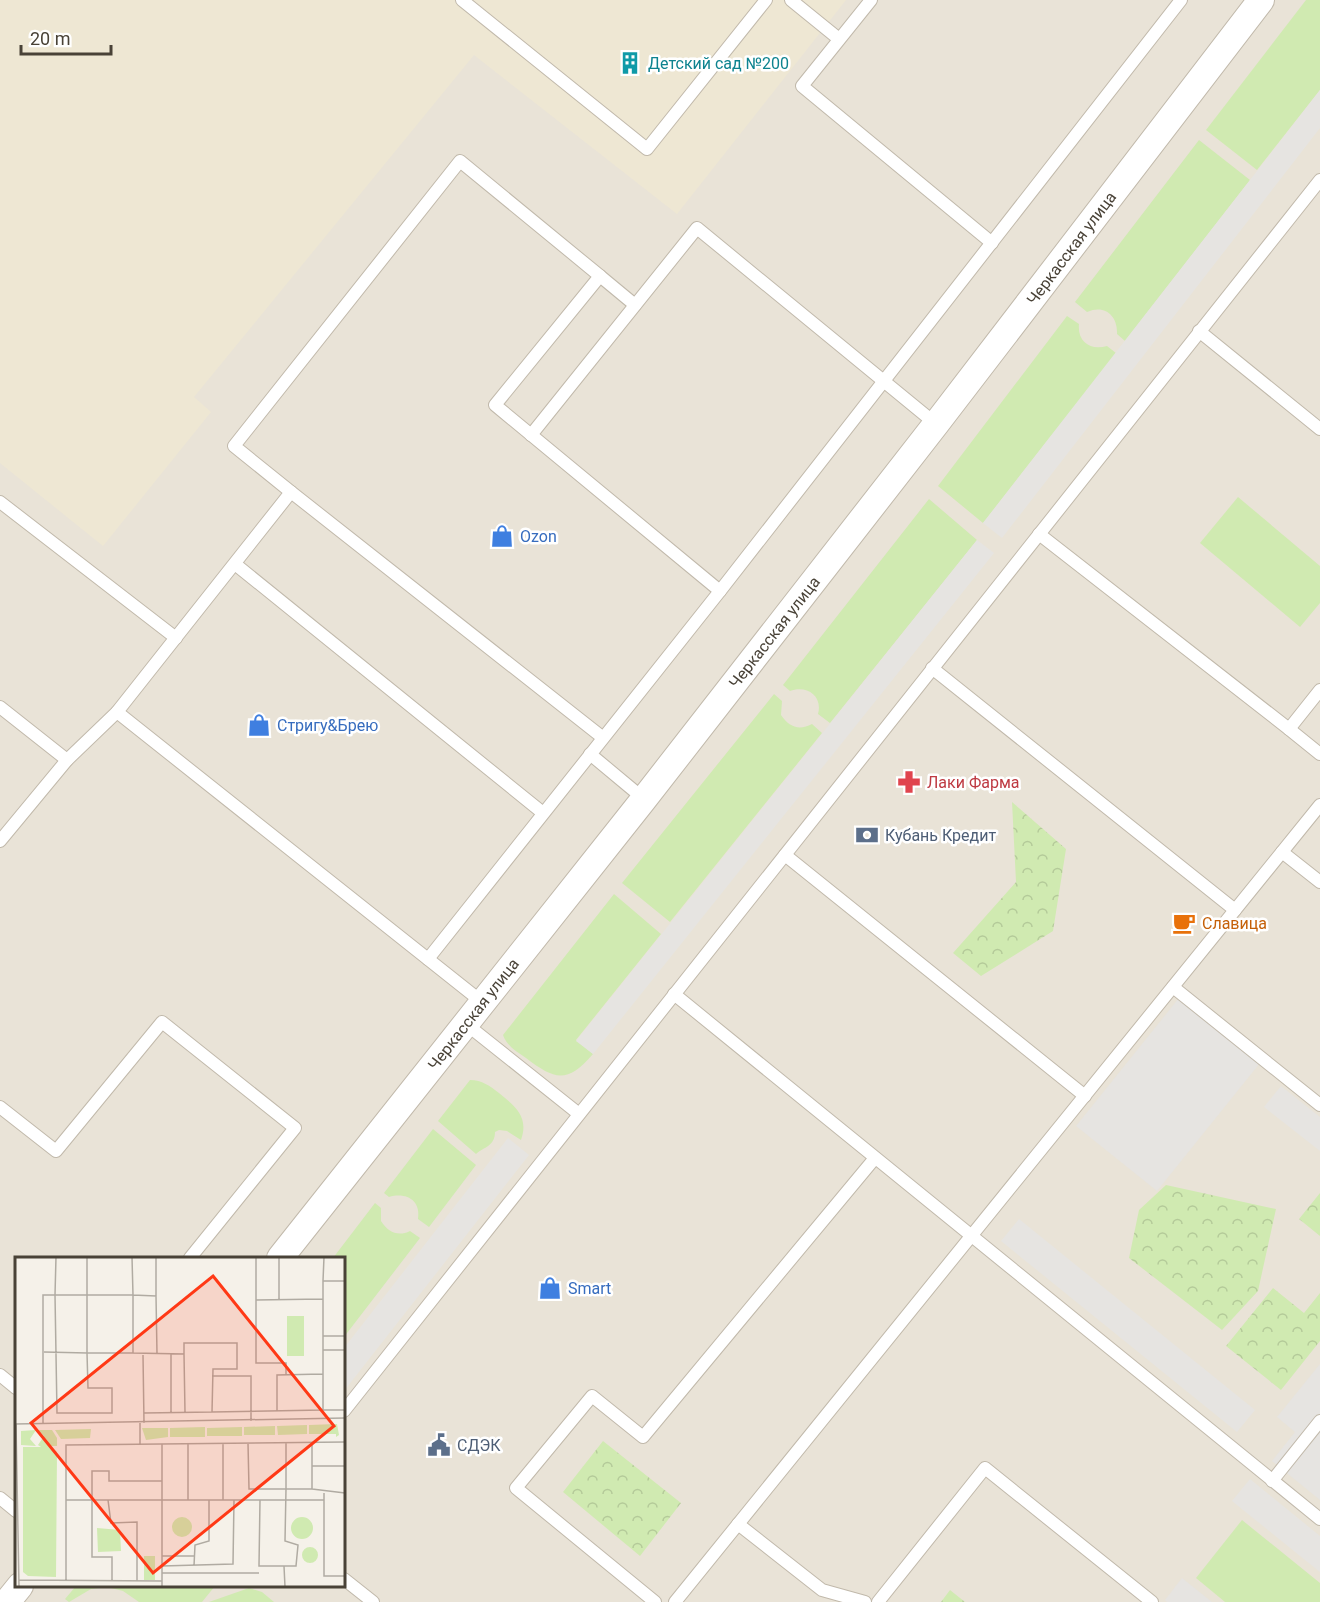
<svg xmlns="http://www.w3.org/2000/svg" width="1320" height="1602" viewBox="0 0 1320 1602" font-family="Roboto,sans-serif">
  <defs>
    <pattern id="park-crowns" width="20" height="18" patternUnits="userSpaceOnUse" patternTransform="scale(1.5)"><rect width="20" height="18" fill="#d0eab1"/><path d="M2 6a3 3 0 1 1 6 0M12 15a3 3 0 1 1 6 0" fill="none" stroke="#b4ca99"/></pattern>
  </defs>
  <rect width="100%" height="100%" fill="#f5f1e9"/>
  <path fill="#e9e3d7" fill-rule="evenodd" d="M0 0H1320V1602H0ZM16 1258H344V1586H16Z"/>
  <polygon fill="#eee7d3" points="0,0 846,0 677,214 474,55 194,397 211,412 103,546 0,463"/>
  <g fill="#d0eab1">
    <polygon points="1306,0 1320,0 1320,90 1257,170 1206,130"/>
    <path d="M1199 140 1250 180 1125 341 1117 334C1118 316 1105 304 1087 312L1075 302Z"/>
    <path d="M1067 316 1079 324C1077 342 1091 351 1107 346L1116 353 983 523 938 486Z"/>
    <polygon points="1238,497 1320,566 1320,603 1300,627 1200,543"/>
    <path d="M929 499 977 540 830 723 818 714C823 696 807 685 790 691L783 685Z"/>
    <path d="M774 694 782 701 781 715C789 727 799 731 812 724L822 733 670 922 622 883Z"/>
    <path d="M614 894 661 934 576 1040 593 1054C567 1084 555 1080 526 1058 516 1051 507 1046 503 1035Z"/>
    <path d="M470 1080C482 1080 490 1086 499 1093 516 1107 529 1117 521 1140L507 1131 499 1130 495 1132C495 1146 484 1147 476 1154L438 1121Z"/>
    <path d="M433 1129 476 1165 429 1227 418 1219C421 1200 406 1192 389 1197L384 1193Z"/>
    <path d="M375 1203 381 1208V1221C388 1232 398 1237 410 1231L420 1238 344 1337V1258H333Z"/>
    <polygon points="1242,1520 1320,1583 1320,1602 1225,1602 1196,1578"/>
    <polygon points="76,1586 215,1586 202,1602 139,1602 123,1591 107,1587 91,1589 69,1602 65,1599"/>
    <polygon points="249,1588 262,1592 274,1602 209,1602"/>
  </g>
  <g fill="url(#park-crowns)">
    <polygon points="1012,802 1066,849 1053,931 981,976 953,953 1016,882"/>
    <polygon points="1166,1185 1276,1209 1258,1291 1222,1330 1129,1258 1139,1210"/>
    <polygon points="1320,1193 1320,1236 1299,1219"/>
    <polygon points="1273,1288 1304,1313 1320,1293 1320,1341 1281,1390 1226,1346"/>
    <polygon points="603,1441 681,1503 640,1556 563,1492"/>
    <polygon points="950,1590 965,1602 941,1602"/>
  </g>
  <g fill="#e6e4e1">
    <polygon points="1320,90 1320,128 1002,538 983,523"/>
    <polygon points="977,540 994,553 593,1054 576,1041"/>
    <polygon points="1179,998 1260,1063 1157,1191 1076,1126"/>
    <polygon points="1281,1086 1320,1117 1320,1151 1264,1107"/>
    <polygon points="508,1138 529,1155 344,1391 344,1348"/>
    <polygon points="1019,1219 1255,1410 1237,1432 1001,1241"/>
    <polygon points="1320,1364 1320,1500 1272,1461 1295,1432 1277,1417"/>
    <polygon points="1250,1479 1320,1536 1320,1572 1232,1501"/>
    <polygon points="1182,1578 1212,1602 1167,1602 1165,1600"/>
  </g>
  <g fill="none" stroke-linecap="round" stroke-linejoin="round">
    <g stroke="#c1b9ab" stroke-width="14">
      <g id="lane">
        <polyline points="462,0 647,149 766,0"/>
        <polyline points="791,0 839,39"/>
        <polyline points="871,0 802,86 992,243"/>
        <polyline points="600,276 635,305"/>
        <polyline points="1199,331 1320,429"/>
        <polyline points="531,435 697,228 936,424"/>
        <polyline points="291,492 234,446 460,161 600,276 495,405 720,591 428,959"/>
        <polyline points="0,502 176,638"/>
        <polyline points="1039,534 1289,729 1320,690"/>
        <polyline points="235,564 543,813"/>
        <polyline points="720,591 1181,0"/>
        <polyline points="932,668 1235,910"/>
        <polyline points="0,707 67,760 117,712 291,492 602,737"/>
        <polyline points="117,712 482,1002"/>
        <polyline points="1289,729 1320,754"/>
        <polyline points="590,754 644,799"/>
        <polyline points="0,841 67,760"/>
        <polyline points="1282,852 1320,882"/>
        <polyline points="785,855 1085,1096"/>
        <polyline points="1173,987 1320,1105"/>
        <polyline points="674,994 1320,1519"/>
        <polyline points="466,1024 579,1114"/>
        <polyline points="0,1107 56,1151 162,1022 295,1128 190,1258"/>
        <polyline points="0,1375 16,1388"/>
        <polyline points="344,1411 1320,180"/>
        <polyline points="1272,1481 1320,1421"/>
        <polyline points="0,1498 16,1511"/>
        <polyline points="738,1524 822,1590 865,1602"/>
        <polyline points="344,1579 373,1602"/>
        <polyline points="655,1602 516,1488 592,1396 643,1437 875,1158"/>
        <polyline points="675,1602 1320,805"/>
        <polyline points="878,1602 985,1468 1152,1602"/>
      </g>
    </g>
    <g stroke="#c1b9ab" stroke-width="28">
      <g id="street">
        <polyline points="280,1258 644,799 936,424 1261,0"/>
        <polyline points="7,1602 20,1586"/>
      </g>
    </g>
    <use href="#lane" stroke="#fff" stroke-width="12"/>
    <use href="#street" stroke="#fff" stroke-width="26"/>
  </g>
  <defs>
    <g id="building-bare" transform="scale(1.8)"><path d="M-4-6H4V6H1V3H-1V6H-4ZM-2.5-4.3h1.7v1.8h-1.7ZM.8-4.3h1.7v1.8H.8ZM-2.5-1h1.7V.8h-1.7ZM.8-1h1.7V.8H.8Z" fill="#0f9aa8" stroke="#fff" stroke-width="2.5" paint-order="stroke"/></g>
    <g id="shop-bare" transform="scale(1.8)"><path d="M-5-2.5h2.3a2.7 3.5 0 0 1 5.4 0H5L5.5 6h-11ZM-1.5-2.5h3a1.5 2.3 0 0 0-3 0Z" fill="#3f7fe0" stroke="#fff" stroke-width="2.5" paint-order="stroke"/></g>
    <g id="pharmacy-bare" transform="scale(1.8)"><path d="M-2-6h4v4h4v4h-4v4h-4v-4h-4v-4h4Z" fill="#e0444e" stroke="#fff" stroke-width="2.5" paint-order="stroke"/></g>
    <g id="bank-bare" transform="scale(1.8)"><path d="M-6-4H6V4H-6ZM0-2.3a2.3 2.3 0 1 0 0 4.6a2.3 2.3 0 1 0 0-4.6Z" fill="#5c6f8a" stroke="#fff" stroke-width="2.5" paint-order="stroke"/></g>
    <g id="cafe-bare" transform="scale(1.8)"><path d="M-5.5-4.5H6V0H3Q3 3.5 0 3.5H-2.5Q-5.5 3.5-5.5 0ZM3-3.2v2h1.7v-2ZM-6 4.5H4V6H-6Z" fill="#e8710a" stroke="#fff" stroke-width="2.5" paint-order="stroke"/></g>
    <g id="civic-bare" transform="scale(1.8)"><path d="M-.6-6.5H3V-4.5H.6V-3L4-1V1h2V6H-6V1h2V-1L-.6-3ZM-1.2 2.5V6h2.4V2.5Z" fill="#5c6f8a" stroke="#fff" stroke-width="2.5" paint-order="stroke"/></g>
  </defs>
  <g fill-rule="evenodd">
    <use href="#building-bare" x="630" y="63"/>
    <use href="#shop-bare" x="502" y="536"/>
    <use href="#shop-bare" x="259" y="725"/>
    <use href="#pharmacy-bare" x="909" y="782"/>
    <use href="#bank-bare" x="867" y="835"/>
    <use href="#cafe-bare" x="1184" y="923"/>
    <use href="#shop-bare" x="550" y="1288"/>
    <use href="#civic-bare" x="439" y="1445"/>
  </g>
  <g text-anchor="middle" stroke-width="5" stroke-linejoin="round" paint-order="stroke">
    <g font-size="16" fill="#0d838f" stroke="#fff" text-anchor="start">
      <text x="648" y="69">Детский сад №200</text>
    </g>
    <g font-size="16" fill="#494237" stroke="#fff">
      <text transform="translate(1071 248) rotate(-53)" y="6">Черкасская улица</text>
      <text transform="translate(774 632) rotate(-52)" y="6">Черкасская улица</text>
      <text transform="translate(473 1014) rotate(-52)" y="6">Черкасская улица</text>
    </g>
    <g font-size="16" fill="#366cbe" stroke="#fff" text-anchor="start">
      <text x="520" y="542">Ozon</text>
      <text x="277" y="731">Стригу&amp;Брею</text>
      <text x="568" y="1294">Smart</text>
    </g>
    <g font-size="16" fill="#be3a42" stroke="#fff" text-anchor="start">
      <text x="927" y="788">Лаки Фарма</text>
    </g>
    <g font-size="16" fill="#4e5e75" stroke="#fff" text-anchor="start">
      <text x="885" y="841">Кубань Кредит</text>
      <text x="457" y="1451">СДЭК</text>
    </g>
    <g font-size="16" fill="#c56008" stroke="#fff" text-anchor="start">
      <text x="1202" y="929">Славица</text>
    </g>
  </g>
  <g transform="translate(15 1257)">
    <rect width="330" height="330" fill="#f5f1e9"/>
    <path d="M322 167 324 178 321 180V177H294V168ZM292 168V177L263 178 262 169ZM260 169V178H229V170ZM190 170V180H155V171ZM227 170V179H192V171ZM127 171H153V180L131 183ZM76 172 75 181 46 182 40 173ZM21 173 15 182 21 189 6 188V174ZM23 173H37L42 181V189H36L42 195 41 320 13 319 8 315V190H26L23 188 29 179ZM287 298a8 8 0 1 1 16 0a8 8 0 1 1-16 0ZM129 299H140V323H129Z" fill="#d0eab1"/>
    <path d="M272 59H289V99H272ZM276 271a11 11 0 1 1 22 0a11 11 0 1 1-22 0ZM157 270a10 10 0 1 1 20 0a10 10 0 1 1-20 0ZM82 271 105 273 106 294 83 295Z" fill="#d0eab1"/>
    <path fill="none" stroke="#b0aba2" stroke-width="1.5" d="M117 0 118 38 141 39V0M241 0V106H271V118M264 0V43M308 24 309 0M141 39 142 97M241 43 308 42M308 79H330M308 93V24H330M330 93H308V153H330M29 95 72 96V0M118 96H72L73 131H97V156H42L40 38H118V96L169 97 170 155M156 97V155M128 98 129 166M197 119H236V164M262 154V118L308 117M197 155 308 153M129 156 197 155 198 112H222V86H169V97M125 166V187M0 167 330 161M1 167 4 330M28 167V38H40L41 0M271 185V232H297V185M173 186V243M208 186V243M233 186 234 232H271L270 284 283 288 281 309H244L245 243M297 209H330M297 232 330 236M309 236V319H330M51 243H309M93 243 96 266 122 265V324M147 299H180M147 309 218 307 219 243M179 309 180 288 194 284V243M269 309 270 330M147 316H244M4 323 147 324M51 323V188L330 185M97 324V300H77V214H94V224H147M147 330V187"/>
    <path fill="#ff3916" fill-opacity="0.15" stroke="#ff3916" stroke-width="3" d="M198 19 319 169 138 316 16 166Z"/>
    <rect width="330" height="330" fill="none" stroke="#494237" stroke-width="3"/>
  </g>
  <path d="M21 45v9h90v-9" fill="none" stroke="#494237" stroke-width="3"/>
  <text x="30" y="45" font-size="18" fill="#494237" stroke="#ffffff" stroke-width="4.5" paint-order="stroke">20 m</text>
</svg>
